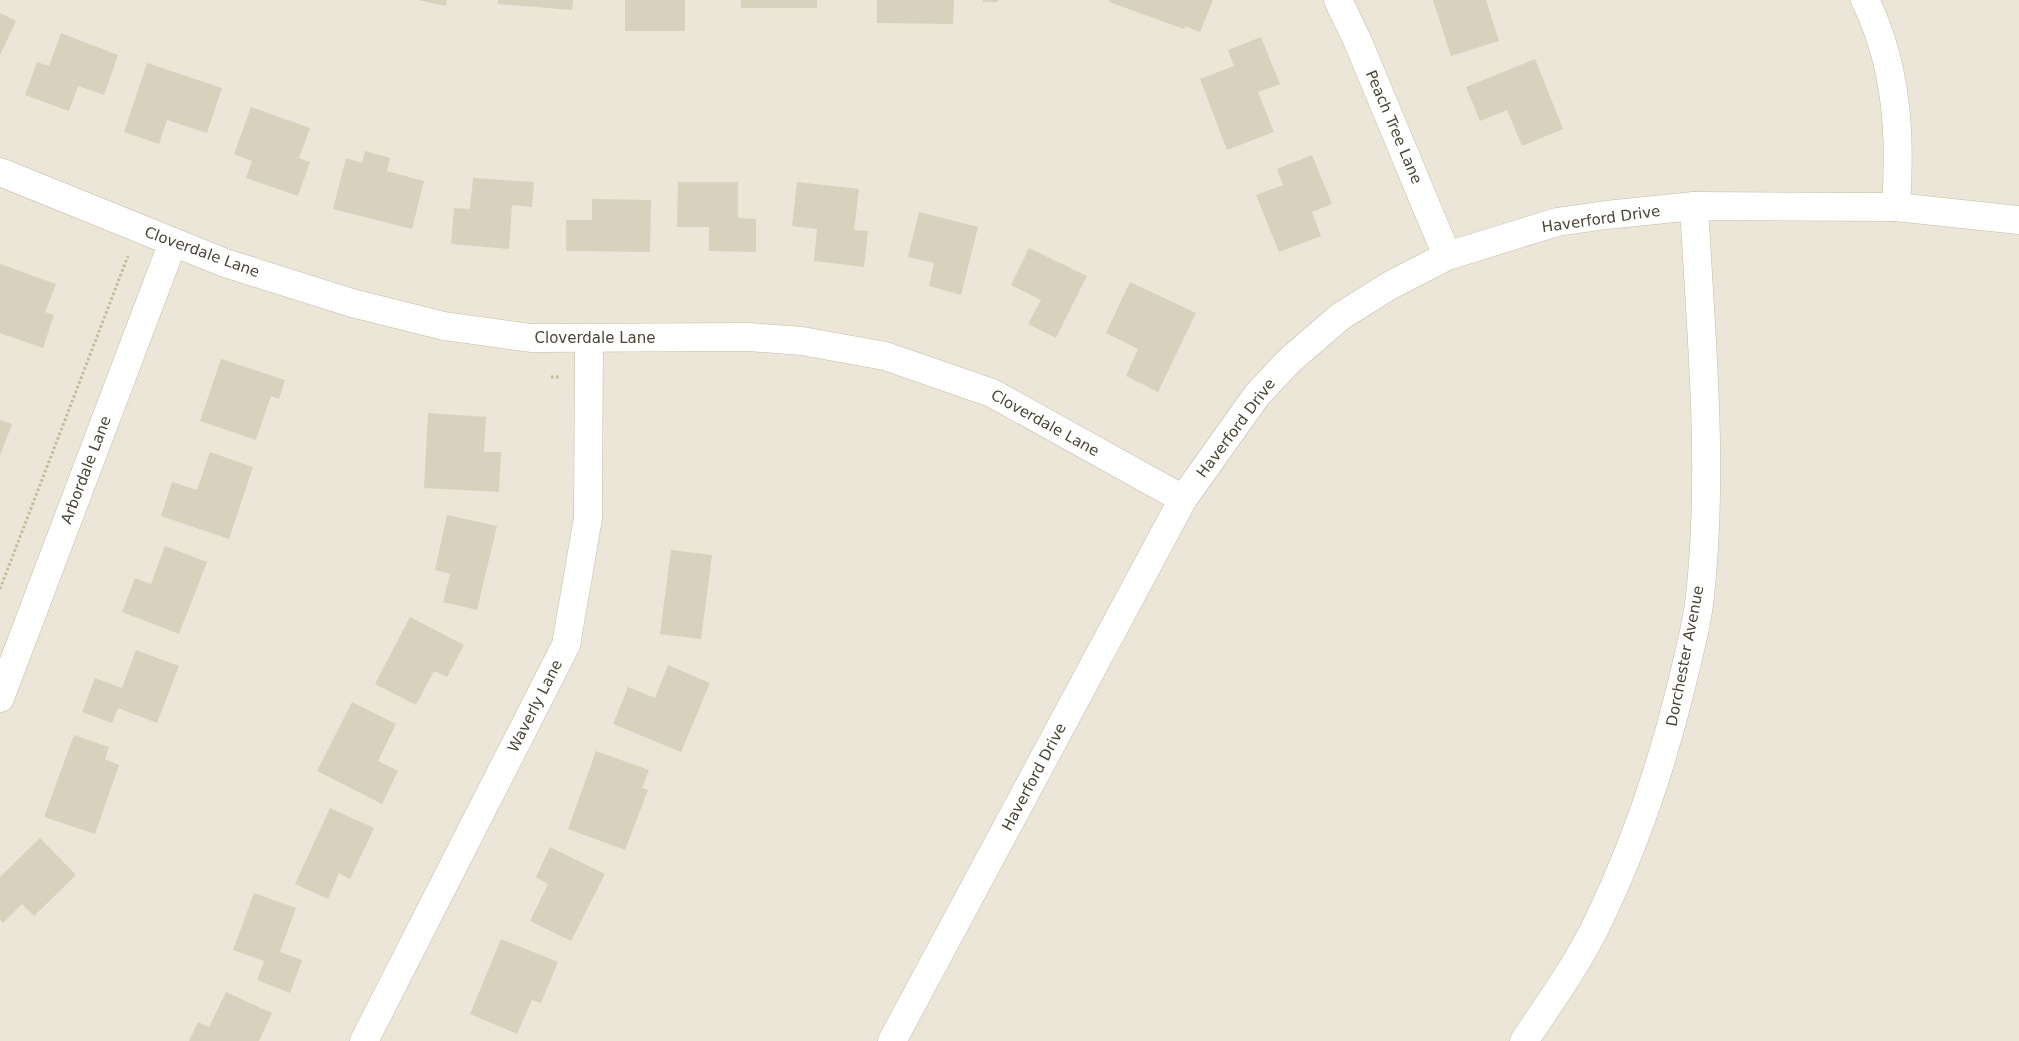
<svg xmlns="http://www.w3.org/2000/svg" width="2019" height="1041" viewBox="0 0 2019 1041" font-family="'DejaVu Sans',sans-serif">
  <rect width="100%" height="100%" fill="#f6f3e9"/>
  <rect fill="#ebe6d7" x="0" y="0" width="2019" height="1041"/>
  <g fill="#d9d1bd">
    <polygon points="418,0 447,0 446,6"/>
    <polygon points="498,0 573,0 572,10 498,4"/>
    <rect x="625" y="0" width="60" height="31"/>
    <rect x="741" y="0" width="76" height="8"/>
    <polygon points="877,0 954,0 953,24 877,23"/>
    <rect x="983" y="0" width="15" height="2"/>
    <polygon points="1110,0 1213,0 1200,32 1185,26 1184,29 1109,2"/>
    <polygon points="1433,0 1486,0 1499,41 1451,56"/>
    <polygon points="0,13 16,21 0,55"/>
    <polygon points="61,33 118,55 104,95 78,86 69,111 25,95 37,62 49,66"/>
    <polygon points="1261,37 1280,84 1258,92 1274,132 1227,150 1200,79 1234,66 1228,50"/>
    <polygon points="1535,59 1563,129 1522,146 1507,110 1480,121 1466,87"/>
    <polygon points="147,63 222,88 207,133 167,120 159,144 124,132"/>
    <polygon points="251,107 310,128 299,158 310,162 298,196 246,178 252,161 234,154"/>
    <polygon points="365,151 390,158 387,171 424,181 412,229 333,209 346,158 362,163"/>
    <polygon points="1312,155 1332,204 1312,212 1321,236 1279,252 1256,195 1283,185 1277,169"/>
    <polygon points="473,178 534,182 532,207 512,205 509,249 451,244 454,208 470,209"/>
    <polygon points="678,182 738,182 738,218 756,219 756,252 709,251 709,227 677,227"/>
    <polygon points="797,182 859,189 854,230 868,231 864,267 814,261 817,229 792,226"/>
    <polygon points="592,199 651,200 650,252 566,251 566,220 592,220"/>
    <polygon points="919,212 978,227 961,295 929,286 934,263 908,257"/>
    <polygon points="1029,248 1087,276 1056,338 1028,324 1041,300 1011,285"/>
    <polygon points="0,264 56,284 45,312 54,315 43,348 0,333"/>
    <polygon points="1130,282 1196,313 1158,392 1126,376 1138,349 1106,333"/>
    <polygon points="221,359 285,380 279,399 271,396 256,440 200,421"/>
    <polygon points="428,413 486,417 484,452 501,452 499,492 424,488"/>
    <polygon points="0,420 12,424 0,456"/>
    <polygon points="210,452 253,467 229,539 161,516 172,482 197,490"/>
    <polygon points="447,515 497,526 477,610 443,602 450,574 435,570"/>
    <polygon points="165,546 207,562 179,634 122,612 135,578 151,584"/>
    <polygon points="671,550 712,555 701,639 660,634"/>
    <polygon points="410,617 464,645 447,677 434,671 416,705 375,684"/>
    <polygon points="136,650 179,666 157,723 118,708 112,723 82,712 95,678 122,688"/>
    <polygon points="668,665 710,683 681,752 613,724 628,687 655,698"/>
    <polygon points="352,702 396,724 378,761 398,771 382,804 317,771"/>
    <polygon points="74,735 109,747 105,759 119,765 95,834 44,817"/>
    <polygon points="596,751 649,770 642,788 648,790 625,850 568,829"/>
    <polygon points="330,808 374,828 350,879 339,873 328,899 295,884"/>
    <polygon points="40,838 76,875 34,916 22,904 3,923 0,920 0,877"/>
    <polygon points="550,847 605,874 571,941 530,921 548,884 536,877"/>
    <polygon points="254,893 296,908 280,952 302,960 290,993 257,980 264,961 233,950"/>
    <polygon points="501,939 558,962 541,1003 532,1000 517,1034 470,1014"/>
    <polygon points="226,992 272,1013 259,1041 189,1041 198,1022 209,1027"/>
  </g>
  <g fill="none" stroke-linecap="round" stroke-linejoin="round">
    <g stroke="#c3bdaa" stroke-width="29">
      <g id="street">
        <polyline points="1338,0 1358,42 1447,256"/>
        <path d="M1865 0C1897 65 1901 135 1896 207"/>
        <polyline points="0,172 225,263 352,303 444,326 531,338 749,337 802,341 885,356 992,393 1183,499"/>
        <polyline points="0,698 173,242"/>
        <polyline points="364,1041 566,645 588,518 589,338"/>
        <polyline points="892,1041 1183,499 1257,395 1290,360 1341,316 1389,286 1447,256 1557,222 1606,215 1694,206 1896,207 2019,220"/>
        <path d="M1524 1041C1549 1004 1576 966 1596 926 1633 850 1661 769 1681 687 1688 657 1697 626 1700 596 1714 466 1701 336 1694 206"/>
      </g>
    </g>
    <g stroke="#c7ba9a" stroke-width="3" stroke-dasharray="2.5 2.5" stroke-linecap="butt">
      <polyline points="551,377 560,377"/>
      <polyline points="0,589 128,256"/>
    </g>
    <use href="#street" stroke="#fff" stroke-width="28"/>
  </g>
  <g text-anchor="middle" stroke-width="4" stroke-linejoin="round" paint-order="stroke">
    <g font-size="15" fill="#4b4536" stroke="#fff">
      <text transform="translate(1394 127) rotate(67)" y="5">Peach Tree Lane</text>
      <text transform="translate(1601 219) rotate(-8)" y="5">Haverford Drive</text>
      <text transform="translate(202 252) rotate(20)" y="5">Cloverdale Lane</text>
      <text x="595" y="343">Cloverdale Lane</text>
      <text transform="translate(1045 423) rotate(29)" y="5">Cloverdale Lane</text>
      <text transform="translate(1236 428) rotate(-53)" y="5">Haverford Drive</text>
      <text transform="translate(86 470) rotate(-69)" y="5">Arbordale Lane</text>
      <text transform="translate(1685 656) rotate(-79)" y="5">Dorchester Avenue</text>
      <text transform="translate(535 706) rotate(-63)" y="5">Waverly Lane</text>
      <text transform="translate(1034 777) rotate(-62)" y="5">Haverford Drive</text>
    </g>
  </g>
</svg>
